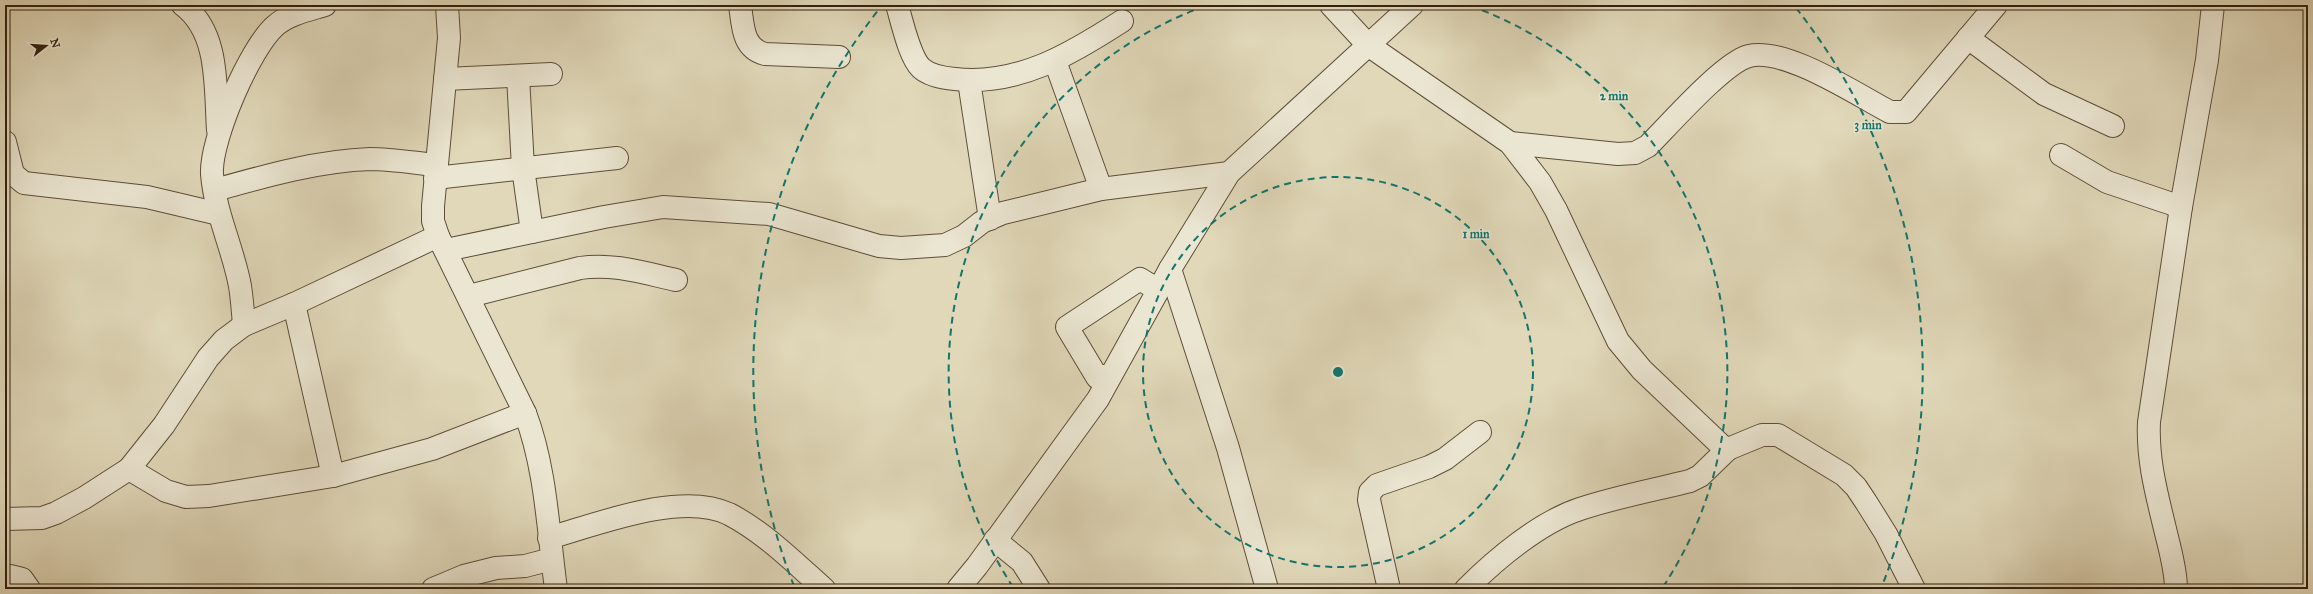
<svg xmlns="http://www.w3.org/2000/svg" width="2313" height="594" viewBox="0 0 2313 594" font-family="'IM FELL Great Primer',serif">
  <rect width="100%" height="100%" fill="#e0d8b9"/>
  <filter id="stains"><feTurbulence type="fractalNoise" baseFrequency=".005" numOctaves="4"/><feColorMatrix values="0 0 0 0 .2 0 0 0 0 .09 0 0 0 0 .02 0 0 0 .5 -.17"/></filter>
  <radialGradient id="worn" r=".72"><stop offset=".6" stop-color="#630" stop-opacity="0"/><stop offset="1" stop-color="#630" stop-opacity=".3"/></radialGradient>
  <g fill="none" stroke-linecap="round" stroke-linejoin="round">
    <g stroke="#5e4e39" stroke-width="24">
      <g id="minor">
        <path d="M183 5C220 33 215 88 218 130"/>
        <path d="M447 5 449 38 433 206V221L438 236 525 413C546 468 548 530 556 589"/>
        <path d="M740 5C743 25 742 48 765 54L839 57"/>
        <path d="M897 5C902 21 909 56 921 68 930 76 943 78 955 79 1018 86 1071 54 1122 21"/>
        <polyline points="1331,5 1368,45 1510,143 1540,182 1556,210 1618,341 1642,370 1724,448 1728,449 1762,435 1778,435 1844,475 1856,487 1866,502 1886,534 1914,589"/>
        <polyline points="1968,38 2044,94 2113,126"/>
        <polyline points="1055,61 1101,189"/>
        <polyline points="518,76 523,168 532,232"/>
        <polyline points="445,79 551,74"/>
        <polyline points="969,81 990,219"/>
        <polyline points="5,142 13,174 24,183 147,197 219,214"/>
        <path d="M1510 143 1618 154 1635 153 1648 146C1669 125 1724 62 1749 56 1786 47 1857 95 1890 112H1906L1996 5"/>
        <polyline points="2061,155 2107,182 2181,207"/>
        <polyline points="435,178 617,158"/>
        <path d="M215 190C265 176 317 161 370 159 392 159 415 163 436 165"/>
        <polyline points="446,250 604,217 663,207 769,214 879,246 901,248 945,245 964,236 982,222 1003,213 1101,189 1229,173"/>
        <polyline points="1170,269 1228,448 1267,589"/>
        <path d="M469 296 580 268C613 263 644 273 676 280"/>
        <polyline points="294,304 333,476"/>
        <path d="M244 325C243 312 242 299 240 286 233 248 215 213 212 174 210 140 250 48 275 26 288 14 309 10 325 5"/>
        <polyline points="1110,375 1097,377 1067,327 1140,279 1158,290"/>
        <polyline points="129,469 166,491 186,497 209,496 333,476 432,449 525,413"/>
        <polyline points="5,519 42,518 56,513 84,498 129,469 164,425 208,358 224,340 244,325 294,304 438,236"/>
        <path d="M549 538C598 524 681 491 729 514 764 532 795 563 824 589"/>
        <polyline points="995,540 1022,562 1039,589"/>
        <polyline points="5,580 10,576 22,579 29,589"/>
        <polyline points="433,589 464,576 496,568 525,566 552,559"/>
        <polyline points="958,589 977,566 1098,399 1170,269 1229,173 1412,5"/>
        <polyline points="1389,589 1369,500 1370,492 1377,485 1429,467 1445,459 1480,432"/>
        <path d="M1466 589C1496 559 1540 522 1580 509 1616 497 1654 490 1690 481L1700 476 1728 449"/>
        <path d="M2176 589C2176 571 2171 554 2167 537 2158 499 2147 462 2149 422L2181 207 2207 60 2213 5"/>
      </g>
    </g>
    <use href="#minor" stroke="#ebe6d2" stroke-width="22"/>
  </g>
  <g fill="none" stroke="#0f766e" stroke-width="2" stroke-dasharray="7 5">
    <circle cx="1338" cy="372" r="195"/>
    <path d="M1013 587A390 390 0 0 1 1205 6M1471 6A390 390 0 0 1 1663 587"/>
    <path d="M794 586A585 585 0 0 1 880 8M1796 8A585 585 0 0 1 1882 586"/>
  </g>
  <circle cx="1338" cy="372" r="6" fill="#0f766e" stroke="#ebe6d2" stroke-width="2"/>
  <g font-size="12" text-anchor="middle" font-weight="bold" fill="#0f766e" stroke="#ebe6d2" stroke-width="3" stroke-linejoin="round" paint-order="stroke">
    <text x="1614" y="100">2 min</text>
    <text x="1868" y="129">3 min</text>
    <text x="1476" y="238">1 min</text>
  </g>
  <rect width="2313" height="594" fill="none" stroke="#e0d8b9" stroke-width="20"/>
  <rect x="6" y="6" width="2301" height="582" fill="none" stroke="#33200e" stroke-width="2"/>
  <rect x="10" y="10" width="2293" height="574" fill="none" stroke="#33200e"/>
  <g transform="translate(46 46) rotate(73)" stroke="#ebe6d2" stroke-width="3" paint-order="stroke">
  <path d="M0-3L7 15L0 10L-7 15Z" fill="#33200e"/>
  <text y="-6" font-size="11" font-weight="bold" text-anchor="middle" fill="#33200e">N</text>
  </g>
  <rect width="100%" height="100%" filter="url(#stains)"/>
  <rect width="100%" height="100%" fill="url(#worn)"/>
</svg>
